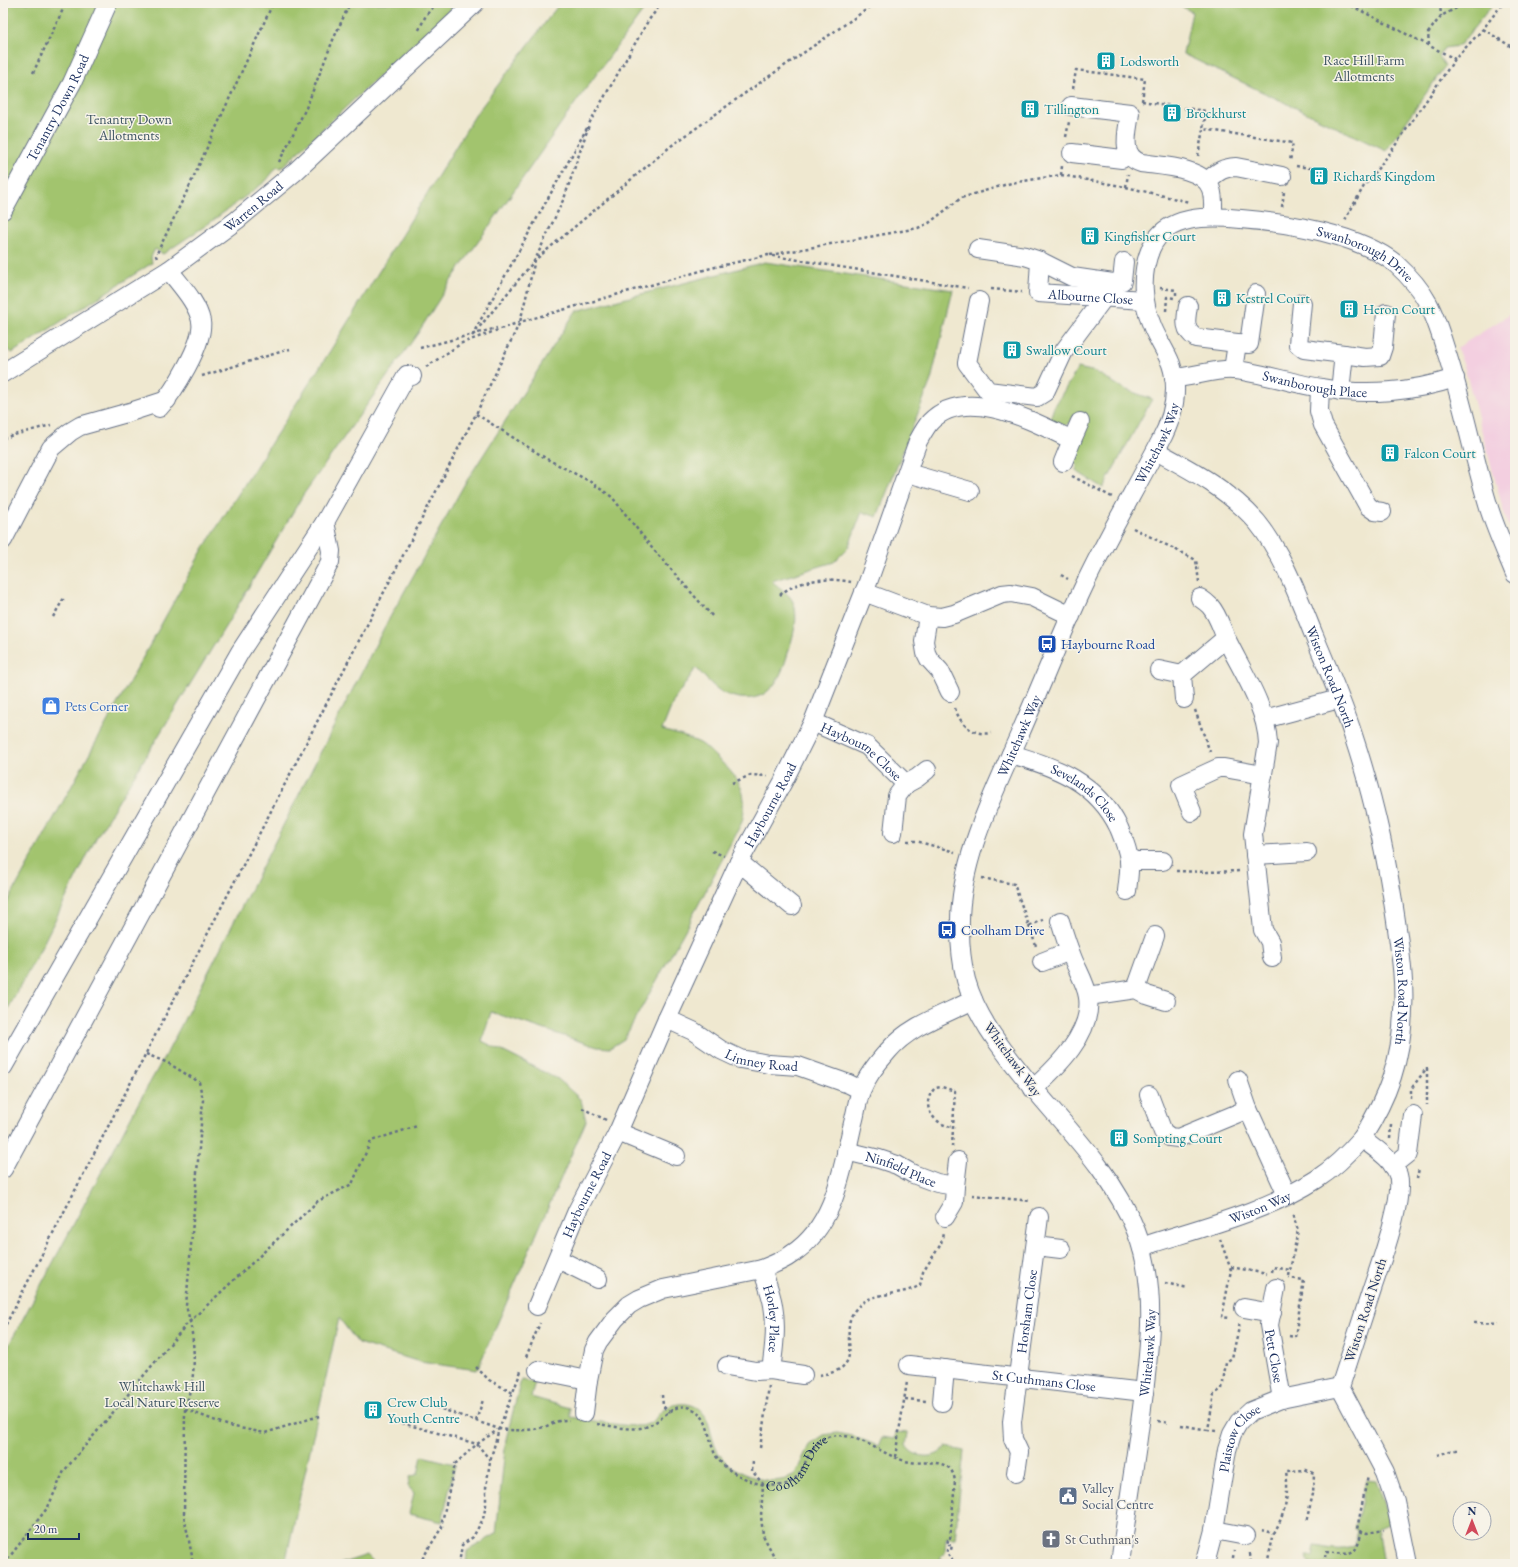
<svg xmlns="http://www.w3.org/2000/svg" width="1518" height="1567" viewBox="0 0 1518 1567" font-family="'EB Garamond',serif">
  <rect width="100%" height="100%" fill="#f7f3e8"/>
  <filter id="ink" filterUnits="userSpaceOnUse"><feTurbulence type="fractalNoise" baseFrequency=".025" numOctaves="2"/><feDisplacementMap in="SourceGraphic" scale="8" xChannelSelector="R" yChannelSelector="G"/><feConvolveMatrix kernelMatrix="1 2 1 2 8 2 1 2 1" color-interpolation-filters="sRGB"/></filter>
  <filter id="wash" filterUnits="userSpaceOnUse"><feTurbulence type="fractalNoise" baseFrequency=".012" numOctaves="4" result="noise"/><feDisplacementMap in="SourceGraphic" scale="16" xChannelSelector="R" yChannelSelector="G"/><feGaussianBlur stdDeviation="0.9" result="paint"/><feColorMatrix in="noise" values="0 0 0 0 0 0 0 0 0 0 0 0 0 0 0 0 0 1.4 0 .05"/><feComposite in="paint" operator="in"/></filter>
  <g filter="url(#wash)">
    <rect width="100%" height="100%" fill="#efe8d0"/>
    <polygon fill="#f3cfe0" points="1515,311 1515,530 1514,530 1507,524 1465,369 1457,348"/>
    <g fill="#a2c46e" stroke="#5e7a66">
      <polygon points="3,3 457,3 281,168 277,167 266,181 258,187 208,224 163,254 155,249 151,257 152,263 12,353 3,347"/>
      <polygon points="560,3 649,3 576,102 450,282 418,333 303,495 230,619 96,838 38,954 3,1018 3,910 203,549 330,351 476,114"/>
      <polygon points="1175,3 1494,3 1459,46 1444,48 1439,56 1445,66 1386,151 1183,54 1192,12"/>
      <path d="M765 262 953 290 931 380 877 517 862 512 848 548 834 562 772 581C780 589 793 595 795 608 798 623 792 639 788 653 781 678 770 702 740 698 734 697 725 695 720 691 711 685 704 676 696 668L674 700 662 730C674 734 689 737 700 743 706 746 711 753 716 757 739 778 749 791 742 822L685 930 624 1039 610 1048 597 1047 491 1012 482 1041 558 1079 581 1100 586 1121 477 1370 420 1362 358 1343 339 1318 285 1564H3V1356L140 1100 169 1049 384 628 464 485 576 311Z"/>
      <polygon points="1078,368 1096,372 1124,389 1152,399 1103,488 1076,471 1077,464 1073,462 1074,415 1070,423 1061,428 1048,424 1054,407"/>
      <path d="M521 1380 535 1383 531 1397 570 1408V1417C586 1419 632 1429 645 1425 657 1421 654 1418 661 1412 670 1403 687 1401 698 1408 709 1416 709 1428 713 1440 719 1462 736 1472 757 1478 770 1482 782 1482 795 1475L809 1445 824 1435 837 1433 856 1437 878 1446 882 1437 895 1439 896 1432 908 1433 906 1445C912 1459 938 1460 945 1447L964 1451 955 1539H946L945 1552 940 1559 949 1564H466L467 1551 496 1534 506 1439Z"/>
      <polygon points="422,1456 455,1464 442,1522 409,1514 414,1493 408,1486 410,1477 418,1474"/>
      <path d="M1366 1480 1376 1481 1388 1517 1387 1525 1378 1529 1384 1564H1308L1306 1557H1313L1315 1546C1328 1548 1342 1552 1354 1546L1358 1531 1355 1530Z"/>
      <polygon points="367,1555 376,1564 340,1564"/>
    </g>
  </g>
  <g filter="url(#ink)">
    <g fill="none" stroke-linecap="round" stroke-linejoin="round">
      <g stroke="#657086" stroke-width="20">
        <g id="minor">
          <path d="M1071 106 1130 113C1128 130 1119 156 1141 163 1160 166 1204 167 1211 189 1214 197 1213 208 1213 217"/>
          <polyline points="1072,153 1122,159 1128,153"/>
          <path d="M1207 181C1218 172 1221 168 1236 167L1282 176"/>
          <path id="s2" d="M3 210 72 83 108 3"/>
          <path id="s3" d="M978 249 1025 256 1040 261 1038 293 1144 300"/>
          <polyline points="1040,261 1072,277 1113,283 1122,281 1124,262"/>
          <polyline points="979,301 967,363 988,391 1037,397 1045,392 1064,351 1103,299"/>
          <polyline points="1302,303 1298,344 1304,349 1344,354 1340,391"/>
          <path d="M1188 306C1186 319 1183 330 1196 338L1237 343"/>
          <polyline points="1344,354 1365,357 1380,356 1383,347 1386,313"/>
          <polyline points="1233,370 1237,343 1249,344 1256,294"/>
          <path id="s4" d="M3 373 169 270 237 220 296 171 475 3"/>
          <path id="s5" d="M1174 378C1194 377 1216 368 1235 370 1264 373 1293 384 1322 388 1365 396 1413 392 1455 378"/>
          <polyline points="1320,388 1319,411 1323,425 1368,506 1375,511 1382,512"/>
          <path d="M159 408C173 393 205 342 201 321 197 302 180 285 169 270"/>
          <polyline points="1072,440 1080,422"/>
          <path id="s6" d="M1156 451C1193 471 1229 490 1257 522 1283 554 1298 596 1313 633 1327 667 1342 700 1353 735 1373 795 1387 858 1396 921 1400 951 1405 980 1403 1010 1402 1059 1388 1097 1362 1138 1374 1148 1393 1159 1398 1175 1405 1197 1380 1265 1372 1289 1361 1322 1351 1354 1340 1387L1385 1472 1395 1501 1408 1564"/>
          <polyline points="908,473 970,491"/>
          <polyline points="3,540 51,448 70,432 80,426 130,412 167,400"/>
          <polyline points="864,592 928,616 942,617 954,614 1002,594 1011,593 1032,597 1071,616"/>
          <path d="M1200 598C1203 600 1207 603 1210 606 1218 615 1221 627 1226 638 1242 672 1266 705 1268 743L1253 834 1263 930 1270 942 1272 958"/>
          <polyline points="928,616 924,641 926,653 929,659 940,671 950,692"/>
          <polyline points="1159,670 1182,675 1226,638"/>
          <polyline points="1182,675 1184,699"/>
          <polyline points="1264,719 1339,699"/>
          <path id="s7" d="M813 722 867 746 906 784 897 796 893 833"/>
          <path id="s8" d="M1011 754C1056 767 1097 782 1119 828 1123 838 1128 849 1129 860 1130 870 1128 881 1127 891"/>
          <polyline points="906,784 917,778 927,770"/>
          <polyline points="1192,812 1181,785 1218,768 1224,768 1263,775"/>
          <polyline points="1255,855 1307,852"/>
          <polyline points="1129,861 1163,861"/>
          <polyline points="739,862 792,906"/>
          <polyline points="1042,962 1070,951"/>
          <polyline points="1136,989 1155,936"/>
          <polyline points="1088,996 1136,989 1147,995 1166,1001"/>
          <path id="s9" d="M667 1019 693 1031 721 1050 740 1059 769 1064 798 1066 849 1084 861 1090"/>
          <polyline points="3,1067 240,652 325,522 407,375 412,376"/>
          <polyline points="1238,1080 1248,1109"/>
          <path d="M1033 1089C1057 1067 1093 1033 1088 997 1086 984 1078 971 1073 959 1068 947 1064 934 1060 921"/>
          <polyline points="1149,1095 1163,1132 1170,1137 1178,1138 1248,1109 1287,1195"/>
          <polyline points="618,1132 676,1156"/>
          <path id="s10" d="M846 1151 879 1159 897 1165 913 1174 937 1183 955 1186 954 1202 945 1217"/>
          <polyline points="1393,1166 1408,1154 1413,1115"/>
          <polyline points="3,1169 330,562 331,551 325,522"/>
          <polyline points="955,1186 958,1161"/>
          <polyline points="1036,1246 1061,1249"/>
          <path id="s11" d="M1142 1248 1153 1243C1207 1226 1269 1210 1317 1179 1334 1168 1349 1153 1362 1138"/>
          <polyline points="558,1259 598,1279"/>
          <path id="s12" d="M762 1269C766 1281 771 1293 773 1305 777 1326 774 1349 771 1370"/>
          <path id="s13" d="M1276 1288 1269 1325 1282 1399"/>
          <path id="s14" d="M537 1306 577 1211 618 1132 667 1019 739 862 783 782 813 722 867 585 918 441C922 434 925 428 930 422 966 384 1034 422 1072 440L1063 462"/>
          <polyline points="1244,1308 1272,1313"/>
          <path id="s15" d="M909 1365 1144 1392"/>
          <polyline points="727,1366 756,1371 771,1370 803,1375"/>
          <path d="M538 1370 588 1380 594 1350 598 1342 615 1319 629 1305 639 1299 663 1289 762 1269C772 1265 783 1261 792 1254 835 1226 842 1170 853 1123 856 1113 857 1101 861 1091 866 1078 879 1061 888 1051 910 1025 944 1015 973 1000"/>
          <polyline points="942,1402 945,1369"/>
          <polyline points="584,1413 588,1380"/>
          <path id="s16" d="M1016 1473 1019 1452 1013 1439 1012 1422 1039 1217"/>
          <polyline points="1214,1530 1246,1536"/>
          <path id="s17" d="M1120 1564C1126 1517 1134 1470 1140 1423 1148 1361 1160 1291 1136 1231 1108 1161 1047 1111 1004 1051 988 1030 973 1005 966 980 962 964 960 946 960 929 958 863 993 795 1019 736 1041 686 1061 635 1084 586 1107 537 1135 490 1160 442 1173 418 1180 391 1171 364 1166 351 1158 340 1153 328 1142 303 1140 274 1151 248 1166 214 1210 216 1241 219 1288 223 1359 234 1396 264 1408 275 1420 288 1428 303 1436 318 1441 335 1446 351 1463 402 1473 456 1489 508 1496 530 1506 552 1515 574"/>
          <path id="s18" d="M1205 1564 1214 1530 1227 1450 1232 1434 1239 1422 1251 1411 1281 1399 1340 1387"/>
        </g>
      </g>
      <g stroke="#657086" stroke-width="2.5" stroke-dasharray="3 3" stroke-linecap="butt">
        <polyline points="1346,3 1455,59"/>
        <polyline points="1440,3 1441,16"/>
        <polyline points="1483,29 1515,49"/>
        <polyline points="419,30 426,15 437,3"/>
        <polyline points="1429,45 1428,33 1441,16 1466,3"/>
        <polyline points="33,73 66,3"/>
        <polyline points="1073,89 1076,70 1145,79 1142,101"/>
        <polyline points="1142,101 1172,106"/>
        <polyline points="1184,108 1206,111 1203,129"/>
        <polyline points="1066,137 1069,122"/>
        <polyline points="1198,156 1203,129 1293,143 1290,161"/>
        <polyline points="279,162 306,108 333,40 350,3"/>
        <polyline points="1296,166 1317,169"/>
        <polyline points="1061,175 1062,166"/>
        <polyline points="1126,187 1128,174"/>
        <polyline points="1282,207 1284,192"/>
        <polyline points="1345,220 1364,186 1390,153 1455,59 1483,29 1503,3"/>
        <polyline points="770,255 918,228 929,223 961,198 1011,183 1061,175 1126,187 1189,202"/>
        <polyline points="157,258 156,256 158,251 189,187 273,3"/>
        <polyline points="1160,288 1176,290 1176,295"/>
        <polyline points="991,289 1022,292"/>
        <polyline points="1166,311 1167,297 1174,298"/>
        <polyline points="475,330 587,128"/>
        <polyline points="472,336 535,260 671,146 758,84 876,3"/>
        <polyline points="420,348 497,328"/>
        <polyline points="426,367 462,343 520,322 711,268 768,255 968,288"/>
        <polyline points="202,376 290,349"/>
        <polyline points="476,414 547,459 589,481 612,497 652,548 713,617"/>
        <polyline points="3,438 51,425"/>
        <polyline points="1072,476 1112,497"/>
        <polyline points="1133,528 1196,560 1199,582"/>
        <polyline points="1061,575 1068,579"/>
        <path d="M780 595C798 579 828 577 851 582"/>
        <polyline points="53,617 64,598"/>
        <path d="M955 708C960 724 972 736 991 733"/>
        <polyline points="1195,710 1210,752"/>
        <polyline points="732,783 751,775 768,776"/>
        <polyline points="907,841 916,841 955,852"/>
        <polyline points="712,851 724,856"/>
        <polyline points="1176,871 1207,872 1241,871"/>
        <polyline points="982,878 1014,884 1029,926 1043,920"/>
        <polyline points="1029,926 1036,946"/>
        <path d="M146 1054 168 1063 199 1082 203 1100 186 1306C193 1329 196 1358 192 1381 190 1390 188 1400 185 1409L229 1426 265 1433 319 1416"/>
        <polyline points="1427,1068 1427,1105"/>
        <polyline points="1411,1099 1411,1089 1426,1069"/>
        <polyline points="582,1108 606,1120"/>
        <polyline points="1390,1139 1391,1124"/>
        <path d="M952 1147 955 1091 942 1087 935 1088C919 1105 933 1124 952 1127"/>
        <polyline points="1417,1179 1419,1168"/>
        <polyline points="972,1195 1031,1201"/>
        <polyline points="1220,1239 1231,1270 1222,1317 1230,1318"/>
        <polyline points="1231,1267 1267,1274"/>
        <polyline points="1272,1272 1273,1267 1290,1270"/>
        <polyline points="1289,1276 1298,1230 1292,1213"/>
        <polyline points="1165,1283 1188,1288"/>
        <polyline points="1474,1323 1499,1324"/>
        <polyline points="3,1330 476,414 520,322 535,260 565,196 590,122 648,21 662,3"/>
        <polyline points="1289,1336 1295,1337 1304,1280 1289,1278"/>
        <polyline points="526,1357 540,1323"/>
        <polyline points="476,1367 489,1380 513,1393"/>
        <path d="M819 1375C871 1369 836 1334 855 1310 871 1289 900 1298 920 1285L923 1272 941 1244 943 1233"/>
        <polyline points="662,1395 663,1406 669,1412"/>
        <polyline points="905,1399 926,1401"/>
        <path d="M436 1407 499 1429C514 1431 529 1431 544 1427 552 1424 559 1419 569 1420"/>
        <polyline points="185,1409 184,1516 192,1556 192,1564"/>
        <polyline points="476,1421 483,1400"/>
        <polyline points="1158,1421 1169,1423"/>
        <polyline points="402,1423 477,1444 490,1460"/>
        <path id="s1" d="M597 1424C614 1426 632 1432 648 1426 662 1421 674 1401 690 1408 711 1415 707 1440 716 1456 723 1467 733 1473 744 1478 756 1484 769 1487 782 1485 807 1481 803 1448 825 1438 852 1426 884 1458 910 1462 922 1464 935 1460 946 1466 952 1469 954 1475 955 1481L950 1540H948L947 1545H952L951 1550H947V1554L954 1562 959 1564"/>
        <polyline points="1181,1425 1208,1430"/>
        <polyline points="1216,1431 1208,1430 1214,1394 1222,1389 1226,1362 1232,1358 1240,1323"/>
        <polyline points="760,1448 769,1386"/>
        <polyline points="1437,1455 1450,1451 1457,1451"/>
        <polyline points="895,1457 907,1382"/>
        <polyline points="753,1462 752,1471 763,1484 761,1516 763,1535 778,1564"/>
        <path d="M1262 1530 1274 1533C1286 1512 1289 1494 1286 1471L1306 1470 1314 1473 1313 1494 1306 1522"/>
        <polyline points="1362,1531 1357,1529 1368,1476"/>
        <polyline points="1250,1553 1251,1564"/>
        <polyline points="4,1564 48,1507 64,1471 186,1325 318,1201 352,1184 371,1141 417,1126"/>
        <polyline points="419,1564 442,1527 442,1522 455,1464 477,1444 499,1429"/>
        <polyline points="459,1564 462,1545 473,1537 483,1519 486,1505 486,1488 490,1461 499,1429 521,1371"/>
        <polyline points="1039,1564 1039,1561"/>
        <polyline points="1232,1564 1234,1551"/>
        <polyline points="1267,1564 1274,1533"/>
        <path d="M1324 1564 1326 1552C1351 1555 1355 1557 1362 1531L1367 1533 1384 1530"/>
      </g>
      <use href="#minor" stroke="#fff" stroke-width="18"/>
    </g>
  </g>
  <defs>
    <g id="building-square" transform="scale(1)"><rect x="-9" y="-9" width="18" height="18" rx="4" fill="#0f9aa8" stroke="#f7f3e8"/><path d="M-4-6H4V6H1V3H-1V6H-4ZM-2.5-4.3h1.7v1.8h-1.7ZM.8-4.3h1.7v1.8H.8ZM-2.5-1h1.7V.8h-1.7ZM.8-1h1.7V.8H.8Z" fill="#fff"/></g>
    <g id="bus-square" transform="scale(1)"><rect x="-9" y="-9" width="18" height="18" rx="4" fill="#1a4fb4" stroke="#f7f3e8"/><path d="M-5-6H5V4H4V6H2V4H-2V6H-4V4H-5ZM-3.5-4V0h7V-4ZM-3.5 1.2v1.5H-2V1.2ZM2 1.2v1.5H3.5V1.2Z" fill="#fff"/></g>
    <g id="shop-square" transform="scale(1)"><rect x="-9" y="-9" width="18" height="18" rx="4" fill="#3f7fe0" stroke="#f7f3e8"/><path d="M-5-2.5h2.3a2.7 3.5 0 0 1 5.4 0H5L5.5 6h-11ZM-1.5-2.5h3a1.5 2.3 0 0 0-3 0Z" fill="#fff"/></g>
    <g id="civic-square" transform="scale(1)"><rect x="-9" y="-9" width="18" height="18" rx="4" fill="#5c6f8a" stroke="#f7f3e8"/><path d="M-.6-6.5H3V-4.5H.6V-3L4-1V1h2V6H-6V1h2V-1L-.6-3ZM-1.2 2.5V6h2.4V2.5Z" fill="#fff"/></g>
    <g id="church-square" transform="scale(1)"><rect x="-9" y="-9" width="18" height="18" rx="4" fill="#6b7280" stroke="#f7f3e8"/><path d="M-1.2-6h2.4v3.5h3.3v2.4h-3.3V6h-2.4V-.1h-3.3v-2.4h3.3Z" fill="#fff"/></g>
  </defs>
  <g fill-rule="evenodd">
    <use href="#building-square" x="1106" y="61"/>
    <use href="#building-square" x="1030" y="109"/>
    <use href="#building-square" x="1172" y="113"/>
    <use href="#building-square" x="1319" y="176"/>
    <use href="#building-square" x="1090" y="236"/>
    <use href="#building-square" x="1222" y="298"/>
    <use href="#building-square" x="1349" y="309"/>
    <use href="#building-square" x="1012" y="350"/>
    <use href="#building-square" x="1390" y="453"/>
    <use href="#bus-square" x="1047" y="644"/>
    <use href="#shop-square" x="51" y="706"/>
    <use href="#bus-square" x="947" y="930"/>
    <use href="#building-square" x="1119" y="1138"/>
    <use href="#building-square" x="373" y="1410"/>
    <use href="#civic-square" x="1068" y="1496"/>
    <use href="#church-square" x="1051" y="1539"/>
  </g>
  <g text-anchor="middle" stroke-width="3" stroke-linejoin="round" paint-order="stroke">
    <g font-size="14" fill="#3d5462" stroke="#f7f3e8">
      <text x="1364" y="65">Race Hill Farm<tspan x="1364" dy="16">Allotments</tspan></text>
      <text x="129" y="124">Tenantry Down<tspan x="129" dy="16">Allotments</tspan></text>
      <text x="162" y="1391">Whitehawk Hill<tspan x="162" dy="16">Local Nature Reserve</tspan></text>
    </g>
    <g font-size="14" fill="#0d838f" stroke="#f7f3e8" text-anchor="start">
      <text x="1120" y="66">Lodsworth</text>
      <text x="1044" y="114">Tillington</text>
      <text x="1186" y="118">Brockhurst</text>
      <text x="1333" y="181">Richards Kingdom</text>
      <text x="1104" y="241">Kingfisher Court</text>
      <text x="1236" y="303">Kestrel Court</text>
      <text x="1363" y="314">Heron Court</text>
      <text x="1026" y="355">Swallow Court</text>
      <text x="1404" y="458">Falcon Court</text>
      <text x="1133" y="1143">Sompting Court</text>
      <text x="387" y="1407">Crew Club<tspan x="387" dy="16">Youth Centre</tspan></text>
    </g>
    <g font-size="14" fill="#1b2f5e" stroke="#f7f3e8">
      <text dy="5" stroke="none"><textPath href="#s2" startOffset="116">Tenantry Down Road</textPath></text>
      <text dy="5" stroke="none"><textPath href="#s4" startOffset="301">Warren Road</textPath></text>
      <text dy="5" stroke="none"><textPath href="#s17" startOffset="1659">Swanborough Drive</textPath></text>
      <text dy="5" stroke="none"><textPath href="#s3" startOffset="148">Albourne Close</textPath></text>
      <text dy="5" stroke="none"><textPath href="#s5" startOffset="143">Swanborough Place</textPath></text>
      <text dy="5" stroke="none"><textPath href="#s17" startOffset="1221">Whitehawk Way</textPath></text>
      <text dy="5" stroke="none"><textPath href="#s6" startOffset="296">Wiston Road North</textPath></text>
      <text dy="5" stroke="none"><textPath href="#s17" startOffset="897">Whitehawk Way</textPath></text>
      <text dy="5" stroke="none"><textPath href="#s7" startOffset="57">Haybourne Close</textPath></text>
      <text dy="5" stroke="none"><textPath href="#s8" startOffset="85">Sevelands Close</textPath></text>
      <text dy="5" stroke="none"><textPath href="#s14" startOffset="553">Haybourne Road</textPath></text>
      <text dy="5" stroke="none"><textPath href="#s6" startOffset="620">Wiston Road North</textPath></text>
      <text dy="5" stroke="none"><textPath href="#s9" startOffset="105">Limney Road</textPath></text>
      <text transform="translate(1013 1059) rotate(54)" y="5">Whitehawk Way</text>
      <text dy="5" stroke="none"><textPath href="#s10" startOffset="58">Ninfield Place</textPath></text>
      <text dy="5" stroke="none"><textPath href="#s14" startOffset="122">Haybourne Road</textPath></text>
      <text dy="5" stroke="none"><textPath href="#s11" startOffset="125">Wiston Way</textPath></text>
      <text transform="translate(1365 1310) rotate(-72)" y="5">Wiston Road North</text>
      <text dy="5" stroke="none"><textPath href="#s16" startOffset="164">Horsham Close</textPath></text>
      <text dy="5" stroke="none"><textPath href="#s12" startOffset="51">Horley Place</textPath></text>
      <text dy="5" stroke="none"><textPath href="#s17" startOffset="213">Whitehawk Way</textPath></text>
      <text dy="5" stroke="none"><textPath href="#s13" startOffset="69">Pett Close</textPath></text>
      <text dy="5" stroke="none"><textPath href="#s15" startOffset="136">St Cuthmans Close</textPath></text>
      <text dy="5" stroke="none"><textPath href="#s18" startOffset="133">Plaistow Close</textPath></text>
      <text dy="5" stroke="none"><textPath href="#s1" startOffset="257">Coolham Drive</textPath></text>
    </g>
    <g font-size="14" fill="#164399" stroke="#f7f3e8" text-anchor="start">
      <text x="1061" y="649">Haybourne Road</text>
      <text x="961" y="935">Coolham Drive</text>
    </g>
    <g font-size="14" fill="#366cbe" stroke="#f7f3e8" text-anchor="start">
      <text x="65" y="711">Pets Corner</text>
    </g>
    <g font-size="14" fill="#4e5e75" stroke="#f7f3e8" text-anchor="start">
      <text x="1082" y="1493">Valley<tspan x="1082" dy="16">Social Centre</tspan></text>
    </g>
    <g font-size="14" fill="#5b616d" stroke="#f7f3e8" text-anchor="start">
      <text x="1065" y="1544">St Cuthman's</text>
    </g>
  </g>
  <rect width="1518" height="1567" fill="none" stroke="#f7f3e8" stroke-width="16"/>
  <g transform="translate(1472 1521)"><circle r="19" fill="#f7f3e8" stroke="#9fa5b1"/>
  <path d="M0-3L7 15L0 10L-7 15Z" fill="#d1495b"/>
  <text y="-6" font-size="11" font-weight="bold" text-anchor="middle" fill="#1b2f5e">N</text>
  </g>
  <path d="M28 1533v6h51v-6" fill="none" stroke="#1b2f5e" stroke-width="2"/>
  <text x="34" y="1533" font-size="12" fill="#1b2f5e" stroke="#f7f3e8" stroke-width="3" paint-order="stroke">20 m</text>
</svg>
